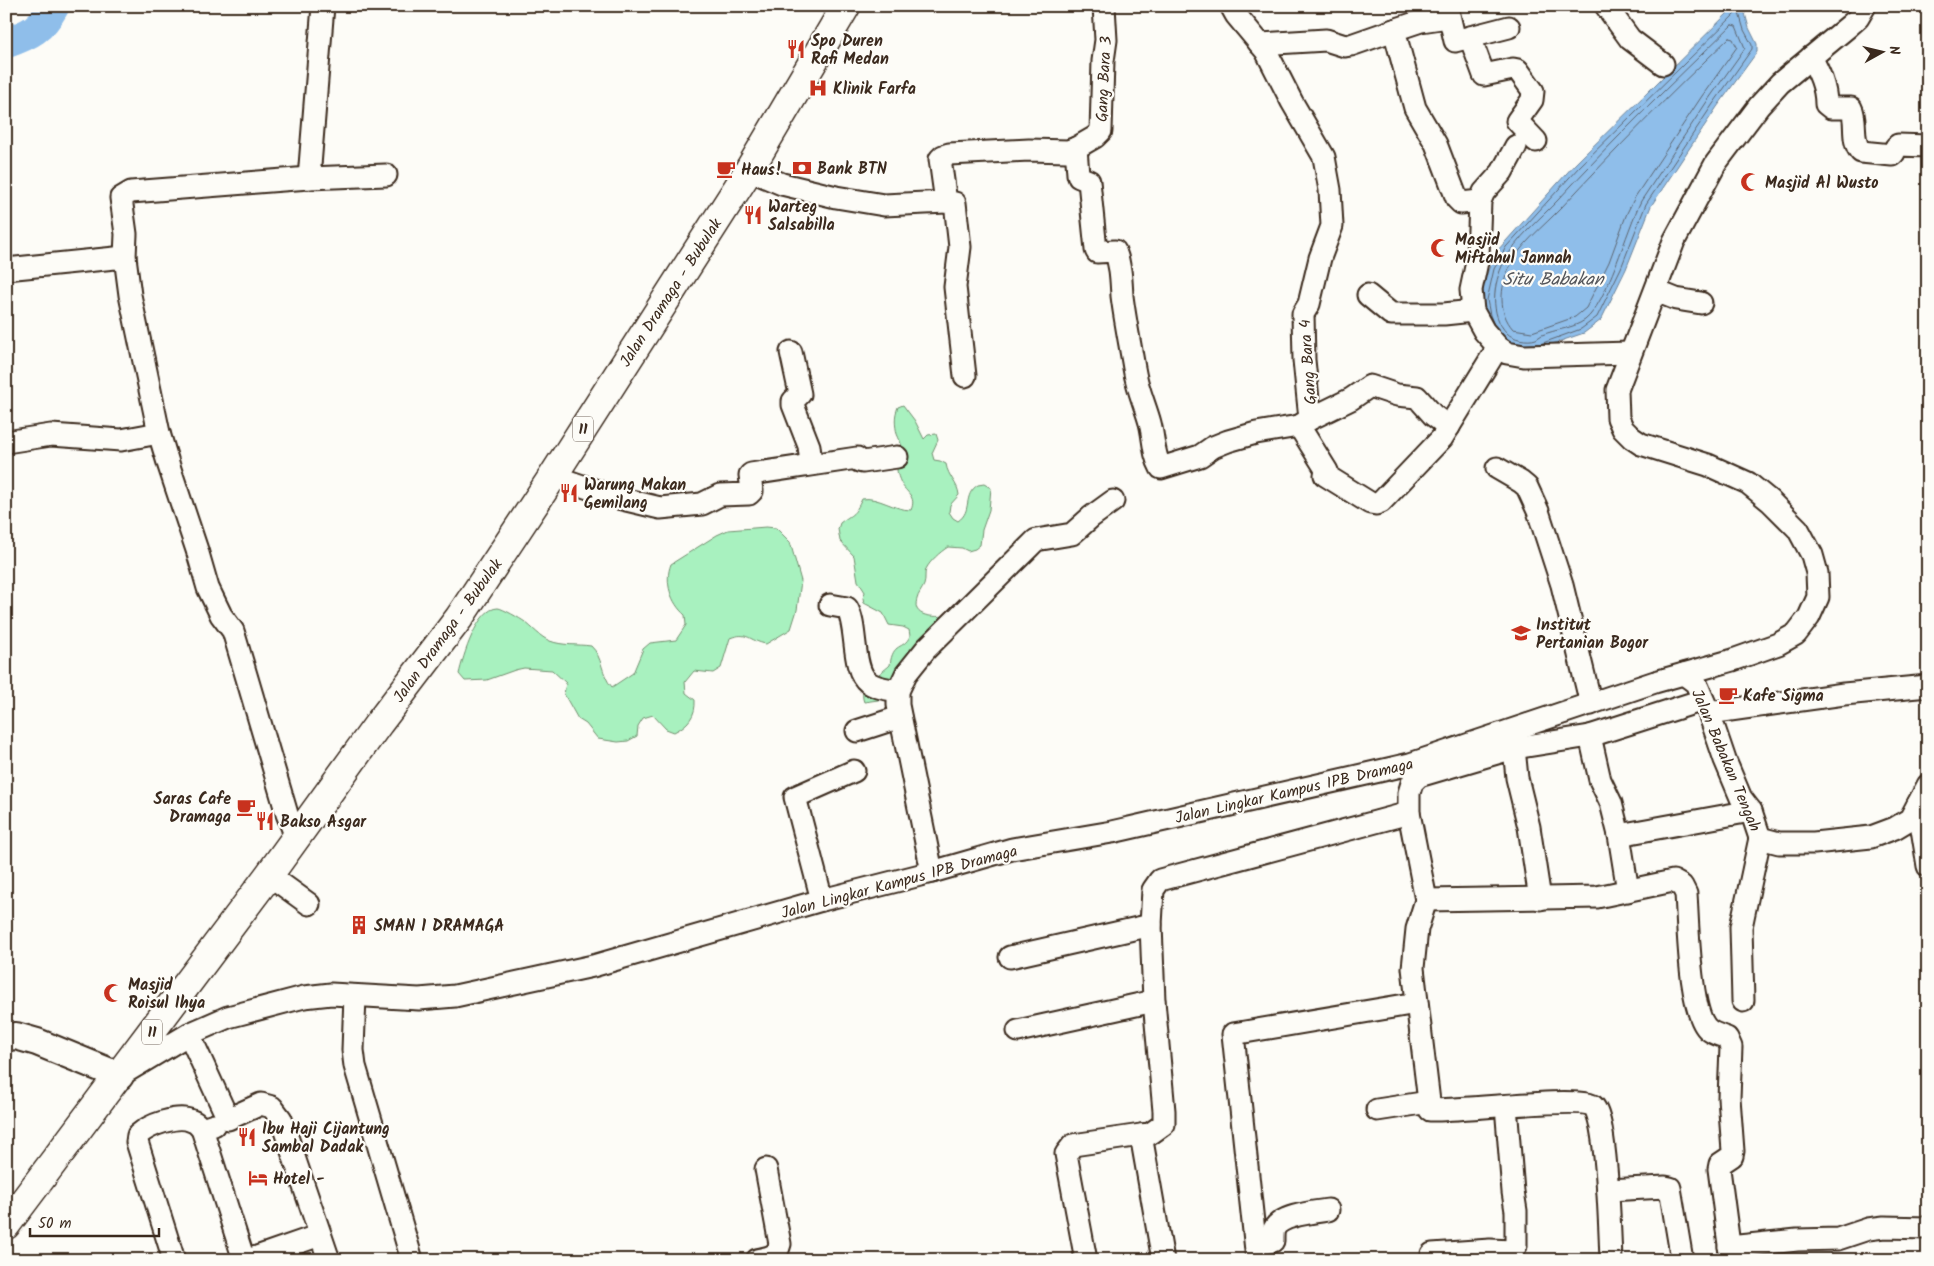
<svg xmlns="http://www.w3.org/2000/svg" width="1934" height="1266" viewBox="0 0 1934 1266" font-family="Kalam,sans-serif">
  <rect width="100%" height="100%" fill="#fdfcf7"/>
  <filter id="ink" filterUnits="userSpaceOnUse"><feTurbulence type="fractalNoise" baseFrequency=".02" numOctaves="2"/><feDisplacementMap in="SourceGraphic" scale="10" xChannelSelector="R" yChannelSelector="G"/><feConvolveMatrix kernelMatrix="1 2 1 2 8 2 1 2 1" color-interpolation-filters="sRGB"/></filter>
  <g filter="url(#ink)">
    <g fill="#a8f1bf" stroke="#728e6e">
      <path d="M903 405 915 421 924 439 928 435 936 434 938 440 932 453 934 460 940 461 946 464C948 477 958 483 959 495L950 505 949 512 953 518 958 521C973 511 962 495 978 485L984 484 991 488 989 510 982 530 980 545 975 549 968 551 962 548 948 547C940 552 930 561 926 569 924 574 926 580 924 585 922 590 918 594 917 599 911 618 935 617 947 616L886 696 878 700 864 702C857 685 880 675 890 665 893 641 903 651 910 636L909 630 903 627 889 625 883 613 864 603 863 598 865 592 858 581 854 556 840 541 838 529 840 523C853 513 854 516 862 499 878 496 894 510 911 510 917 496 906 493 901 483 892 464 901 464 902 449 902 444 899 439 897 434 895 425 894 416 898 407Z"/>
      <path d="M766 527 776 528 790 542 801 581 797 610 791 629 766 644C749 641 748 631 730 638L721 668 713 673 694 671 685 682 686 693 695 700C696 716 688 725 674 732L666 729 653 715 643 718 638 726 637 736 628 741 618 742 598 739 586 724 578 719 564 694 566 683 552 670 524 668 515 670 487 680 465 681 459 674C463 657 477 608 498 608 502 608 521 619 525 622 533 628 540 637 550 641 563 646 577 644 591 646 603 657 601 675 612 687L633 673 643 649 650 643 676 640 686 625 685 615C671 603 664 582 671 564L717 535 728 530Z"/>
    </g>
    <path fill="#8fbeea" stroke="#6d8398" d="M1735 6H1743L1749 28 1757 44V52L1717 107 1651 206 1626 269 1601 320 1584 333 1546 346 1502 345C1497 336 1488 325 1485 315 1478 295 1487 269 1497 251L1575 164Z"/>
    <g fill="none" stroke-linecap="round" stroke-linejoin="round">
      <g stroke="#5d6570" stroke-width="1">
        <path d="M1732 25 1736 26 1745 48 1708 100 1641 201C1627 229 1607 303 1585 320 1572 329 1556 329 1542 335 1540 336 1538 338 1536 339 1528 342 1512 339 1507 333 1489 315 1493 283 1504 262 1516 238 1540 219 1558 200 1614 139 1673 82 1732 25Z"/>
        <path d="M1729 38 1733 39 1737 47 1702 96 1635 197 1627 213 1609 262 1586 308 1575 317 1532 332 1513 329C1498 312 1500 288 1509 268 1519 245 1544 226 1561 208 1615 150 1671 93 1729 38Z"/>
        <polyline points="1494,325 1490,315 1487,300 1494,269 1506,247 1579,167 1736,13 1739,13 1744,30 1752,45 1752,49 1713,104 1646,204 1621,268 1597,317 1581,329 1540,344"/>
      </g>
      <path stroke="#8fbeea" stroke-width="31" d="M6 43C31 34 41 29 54 6"/>
      <g stroke="#3b2a1e" stroke-width="25">
        <g id="minor">
          <path d="M1104 6 1106 40 1103 61 1101 131 1095 137 1076 148 1078 174 1079 177 1089 181 1096 250 1097 252 1115 251C1121 266 1121 280 1122 296 1125 320 1130 344 1134 368 1137 388 1145 405 1150 423 1154 438 1153 454 1161 468L1200 456 1213 447 1228 441 1256 433 1299 426"/>
          <polyline points="1231,6 1236,15 1266,51 1292,102 1324,157 1330,190 1332,226 1320,258 1309,304 1303,314 1304,360 1310,419 1299,426 1327,471 1325,475 1370,503 1376,504 1381,502 1442,438 1498,347"/>
          <polyline points="1447,6 1455,41 1509,27"/>
          <polyline points="1606,6 1630,39 1663,64"/>
          <polyline points="1448,17 1421,21 1394,30 1415,108 1436,144 1457,199 1461,203 1480,201"/>
          <polyline points="1470,37 1484,75 1513,69 1518,70 1533,91 1532,100 1517,121 1536,141"/>
          <polyline points="1260,44 1326,40 1345,46 1351,45 1394,30"/>
          <path d="M1811 57C1819 72 1826 87 1826 104L1831 108H1851C1858 121 1850 140 1861 152L1892 155 1894 153 1896 147 1898 145 1928 146"/>
          <polyline points="1516,146 1502,172 1484,192 1480,201 1478,257 1471,290 1473,311 1484,331 1498,347 1507,353 1524,356 1630,353"/>
          <polyline points="749,170 782,184 836,197 884,205 946,202"/>
          <polyline points="309,178 323,6"/>
          <polyline points="125,257 126,234 121,198 131,192 309,178 386,175"/>
          <polyline points="6,269 125,257 130,295 159,433 169,466 197,550 208,588 221,615 233,631 236,641 287,814 296,837"/>
          <polyline points="1656,291 1676,299 1701,303"/>
          <polyline points="1368,295 1391,314 1444,314 1473,311"/>
          <polyline points="791,352 800,394 793,401 793,405 809,446 811,464"/>
          <polyline points="965,376 955,287 960,247 955,203 946,202 940,159 943,156 949,154 1029,150 1068,151 1076,148"/>
          <polyline points="1310,419 1351,399 1370,386 1397,395 1417,397 1433,415 1449,427"/>
          <polyline points="6,442 51,435 121,440 159,433"/>
          <polyline points="1497,468 1521,482 1527,487 1538,511 1562,585 1591,704"/>
          <polyline points="553,476 618,498 660,508 702,504 720,495 749,494 752,491 750,475 751,474 857,458 859,461 863,462 897,457"/>
          <path d="M830 605 847 608C858 626 851 669 868 682 875 688 889 689 898 691"/>
          <polyline points="1684,674 1696,683 1709,713 1725,760 1741,798 1751,811 1760,838 1779,843 1814,843 1871,837 1895,828 1910,819 1928,785"/>
          <polyline points="1709,713 1844,694 1928,686"/>
          <polyline points="857,731 900,717"/>
          <polyline points="1590,736 1600,780 1611,803 1619,835 1628,891"/>
          <polyline points="1514,748 1517,778 1529,827 1540,899"/>
          <polyline points="1918,804 1928,866"/>
          <polyline points="1619,835 1751,811"/>
          <polyline points="932,872 898,705 898,691 906,674 926,649 1029,547 1036,540 1072,534 1091,517 1113,501"/>
          <polyline points="269,875 309,904"/>
          <polyline points="822,900 795,797 854,771"/>
          <path d="M1426 900 1597 897 1673 881 1682 886 1686 894C1688 921 1689 1015 1709 1030 1714 1034 1722 1036 1727 1038L1731 1047 1729 1098 1733 1151 1732 1156 1720 1164 1719 1169 1731 1260"/>
          <polyline points="1010,957 1151,925"/>
          <polyline points="355,996 353,1050 355,1066 412,1260"/>
          <polyline points="1743,1001 1741,927 1760,838"/>
          <polyline points="1018,1031 1154,1001"/>
          <polyline points="189,1034 228,1119 261,1104 272,1107 281,1119 329,1260"/>
          <polyline points="124,1073 189,1034 228,1017 304,997 331,994 419,999 455,996 593,966 822,900 932,872 1012,849 1112,832 1410,764 1655,682 1733,660 1778,644 1796,634 1809,617 1818,597 1817,573 1812,555 1798,529 1770,501 1748,483 1708,465 1641,444 1632,438 1623,429 1618,418 1617,390 1674,241 1716,163 1759,106 1780,83 1849,26 1858,18 1865,6"/>
          <polyline points="1377,1110 1429,1102"/>
          <polyline points="214,1125 202,1129 244,1260"/>
          <polyline points="1608,1190 1665,1187 1670,1188 1682,1260"/>
          <path d="M1256 1245 1273 1241C1273 1237 1273 1232 1274 1229 1280 1215 1315 1212 1328 1210"/>
          <polyline points="1729,1247 1797,1240 1838,1239 1868,1229 1884,1227 1928,1228"/>
          <polyline points="1432,1254 1490,1250 1512,1251 1516,1246 1516,1211 1513,1192 1506,1106"/>
          <path d="M174 1260 137 1142 138 1135C149 1125 178 1114 192 1121 196 1122 199 1126 202 1129"/>
          <polyline points="248,1260 320,1235"/>
          <path d="M757 1260C769 1257 777 1257 780 1244L766 1169"/>
          <polyline points="1086,1260 1066,1154 1073,1145 1141,1135"/>
          <polyline points="1163,1260 1141,1135 1150,1134 1164,1124 1164,1111 1154,1001 1151,925 1153,890 1160,880 1409,813"/>
          <polyline points="1257,1260 1233,1034 1417,1003"/>
          <path d="M1611 1260C1610 1237 1607 1116 1593 1106 1579 1096 1458 1111 1430 1110L1413 968 1417 929 1426 900 1409 813V793L1412 783 1419 776 1514 748 1590 736 1703 700"/>
        </g>
      </g>
      <g stroke="#3b2a1e" stroke-width="30">
        <polyline id="major" points="6,1037 16,1036 37,1042 120,1076"/>
      </g>
      <g stroke="#3b2a1e" stroke-width="31">
        <polyline id="highway" points="6,1225 269,875 379,723 459,618 553,476 749,170 846,6"/>
      </g>
      <use href="#minor" stroke="#fdfcf7" stroke-width="21"/>
      <use href="#major" stroke="#fdfcf7" stroke-width="26"/>
      <use href="#highway" stroke="#fdfcf7" stroke-width="28"/>
    </g>
  </g>
  <defs>
    <g id="restaurant-bare" transform="scale(1.5)"><path d="M-5-6h1v4h1v-4h1v4h1v-4h1v5L-1.5 .5V6h-2V.5L-5-1ZM5-6V6H3V1.5H1.5Q1.5-4 5-6Z" fill="#c8321e" stroke="#fdfcf7" stroke-width="2.5" paint-order="stroke"/></g>
    <g id="hospital-bare" transform="scale(1.5)"><path d="M-5-5h3v3.5h4V-5h3V5h-3V1.5h-4V5h-3Z" fill="#c8321e" stroke="#fdfcf7" stroke-width="2.5" paint-order="stroke"/></g>
    <g id="bank-bare" transform="scale(1.5)"><path d="M-6-4H6V4H-6ZM0-2.3a2.3 2.3 0 1 0 0 4.6a2.3 2.3 0 1 0 0-4.6Z" fill="#c8321e" stroke="#fdfcf7" stroke-width="2.5" paint-order="stroke"/></g>
    <g id="cafe-bare" transform="scale(1.5)"><path d="M-5.5-4.5H6V0H3Q3 3.5 0 3.5H-2.5Q-5.5 3.5-5.5 0ZM3-3.2v2h1.7v-2ZM-6 4.5H4V6H-6Z" fill="#c8321e" stroke="#fdfcf7" stroke-width="2.5" paint-order="stroke"/></g>
    <g id="mosque-bare" transform="scale(1.5)"><path d="M3.5-4.9A6 6 0 1 0 3.5 4.9A5 5 0 1 1 3.5-4.9Z" fill="#c8321e" stroke="#fdfcf7" stroke-width="2.5" paint-order="stroke"/></g>
    <g id="university-bare" transform="scale(1.5)"><path d="M0-5L7-2L0 1L-7-2ZM-4 1L0 2.5L4 1V4Q0 6-4 4Z" fill="#c8321e" stroke="#fdfcf7" stroke-width="2.5" paint-order="stroke"/></g>
    <g id="building-bare" transform="scale(1.5)"><path d="M-4-6H4V6H1V3H-1V6H-4ZM-2.5-4.3h1.7v1.8h-1.7ZM.8-4.3h1.7v1.8H.8ZM-2.5-1h1.7V.8h-1.7ZM.8-1h1.7V.8H.8Z" fill="#c8321e" stroke="#fdfcf7" stroke-width="2.5" paint-order="stroke"/></g>
    <g id="hotel-bare" transform="scale(1.5)"><path d="M-6-4.5h1.5V1H6V5H4.5V3h-9V5H-6ZM-4 0a1.8 1.8 0 1 1 3.6 0ZM.5 0V-2.5h3Q6-2.5 6 0Z" fill="#c8321e" stroke="#fdfcf7" stroke-width="2.5" paint-order="stroke"/></g>
  </defs>
  <g fill-rule="evenodd">
    <use href="#restaurant-bare" x="796" y="49"/>
    <use href="#hospital-bare" x="818" y="88"/>
    <use href="#bank-bare" x="802" y="168"/>
    <use href="#cafe-bare" x="726" y="169"/>
    <use href="#mosque-bare" x="1750" y="182"/>
    <use href="#restaurant-bare" x="753" y="215"/>
    <use href="#mosque-bare" x="1440" y="248"/>
    <use href="#restaurant-bare" x="569" y="493"/>
    <use href="#university-bare" x="1521" y="633"/>
    <use href="#cafe-bare" x="1728" y="695"/>
    <use href="#cafe-bare" x="246" y="807"/>
    <use href="#restaurant-bare" x="265" y="821"/>
    <use href="#building-bare" x="359" y="925"/>
    <use href="#mosque-bare" x="113" y="993"/>
    <use href="#restaurant-bare" x="247" y="1137"/>
    <use href="#hotel-bare" x="258" y="1178"/>
  </g>
  <g text-anchor="middle" stroke-width="4.5" stroke-linejoin="round" paint-order="stroke">
    <g fill="#fdfcf7" stroke="#75695f" stroke-width="1">
      <rect x="573" y="416.5" width="20" height="25" rx="4"/>
      <rect x="142" y="1019.5" width="20" height="25" rx="4"/>
    </g>
    <g font-size="15" font-weight="bold" fill="#3b2a1e">
      <text x="583" y="434">11</text>
      <text x="152" y="1037">11</text>
    </g>
    <g font-size="16" font-weight="bold" fill="#3b2a1e" stroke="#fdfcf7" text-anchor="start">
      <text x="811" y="46">Spo Duren<tspan x="811" dy="18">Rafi Medan</tspan></text>
      <text x="833" y="94">Klinik Farfa</text>
      <text x="817" y="174">Bank BTN</text>
      <text x="741" y="175">Haus!</text>
      <text x="1765" y="188">Masjid Al Wusto</text>
      <text x="768" y="212">Warteg<tspan x="768" dy="18">Salsabilla</tspan></text>
      <text x="1455" y="245">Masjid<tspan x="1455" dy="18">Miftahul Jannah</tspan></text>
      <text x="584" y="490">Warung Makan<tspan x="584" dy="18">Gemilang</tspan></text>
      <text x="1536" y="630">Institut<tspan x="1536" dy="18">Pertanian Bogor</tspan></text>
      <text x="1743" y="701">Kafe Sigma</text>
      <text x="231" y="804" text-anchor="end">Saras Cafe<tspan x="231" dy="18">Dramaga</tspan></text>
      <text x="280" y="827">Bakso Asgar</text>
      <text x="374" y="931">SMAN 1 DRAMAGA</text>
      <text x="128" y="990">Masjid<tspan x="128" dy="18">Roisul Ihya</tspan></text>
      <text x="262" y="1134">Ibu Haji Cijantung<tspan x="262" dy="18">Sambal Dadak</tspan></text>
      <text x="273" y="1184">Hotel -</text>
    </g>
    <g font-size="16" fill="#3b2a1e" stroke="#fdfcf7">
      <text transform="translate(1103 79) rotate(-87)" y="6">Gang Bara 3</text>
      <text transform="translate(670 292) rotate(-57)" y="6">Jalan Dramaga - Bubulak</text>
      <text transform="translate(1307 362) rotate(-94)" y="6">Gang Bara 4</text>
      <text transform="translate(447 630) rotate(-54)" y="6">Jalan Dramaga - Bubulak</text>
      <text transform="translate(1727 760) rotate(67)" y="6">Jalan Babakan Tengah</text>
      <text transform="translate(1294 790) rotate(-13)" y="6">Jalan Lingkar Kampus IPB Dramaga</text>
      <text transform="translate(899 881) rotate(-15)" y="6">Jalan Lingkar Kampus IPB Dramaga</text>
    </g>
    <g font-size="18" font-style="italic" fill="#54565b" stroke="#fdfcf7">
      <text x="1553" y="285">Situ Babakan</text>
    </g>
  </g>
  <rect width="1934" height="1266" fill="none" stroke="#fdfcf7" stroke-width="25"/>
  <rect x="12" y="12" width="1909" height="1241" fill="none" stroke="#3b2a1e" stroke-width="2" filter="url(#ink)"/>
  <g transform="translate(1882 52) rotate(82)" stroke="#fdfcf7" stroke-width="4" paint-order="stroke">
  <path d="M0-4L9 19L0 12L-9 19Z" fill="#3b2a1e"/>
  <text y="-8" font-size="14" font-weight="bold" text-anchor="middle" fill="#3b2a1e">N</text>
  </g>
  <path d="M30 1228v8h129v-8" fill="none" stroke="#3b2a1e" stroke-width="2.5"/>
  <text x="38" y="1228" font-size="15" fill="#3b2a1e" stroke="#fdfcf7" stroke-width="4" paint-order="stroke">50 m</text>
</svg>
